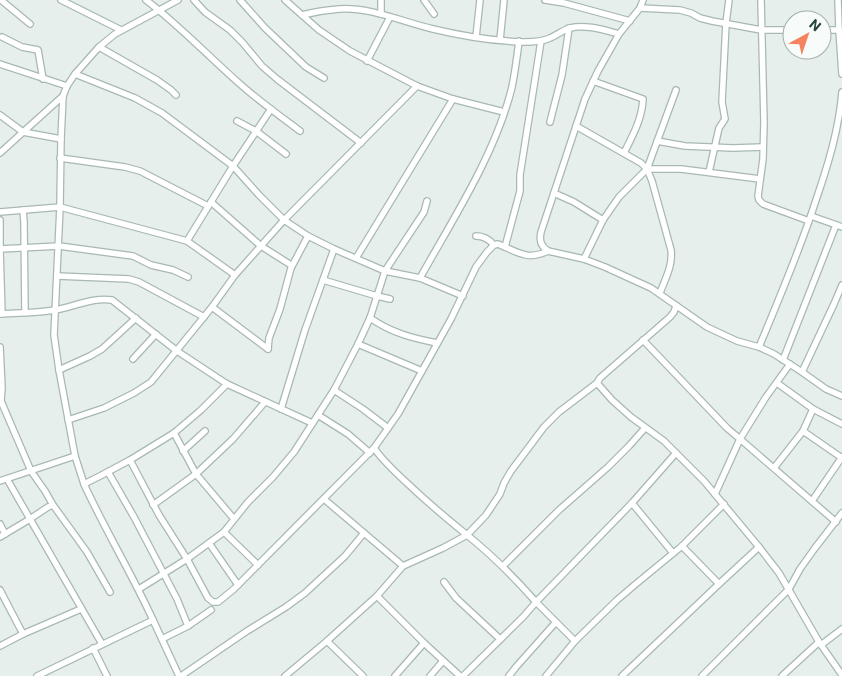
<svg xmlns="http://www.w3.org/2000/svg" width="842" height="676" viewBox="0 0 842 676" font-family="Roboto,sans-serif">
  <rect width="100%" height="100%" fill="#e6efeb"/>
  <g fill="none" stroke-linecap="round" stroke-linejoin="round">
    <g stroke="#a8b8b2" stroke-width="8">
      <g id="minor">
        <polyline points="1,0 30,24"/>
        <polyline points="61,0 121,30"/>
        <path d="M146 0C179 25 208 56 240 84 259 101 280 116 300 131"/>
        <polyline points="194,0 205,12 230,30 242,42 262,66 277,79 361,143"/>
        <polyline points="240,0 265,28 306,67 324,78"/>
        <path d="M285 0 302 15C314 12 327 10 339 9 372 7 402 22 433 29 462 36 493 41 524 42 532 42 542 42 550 38 557 35 563 30 570 28 586 24 604 30 619 34"/>
        <polyline points="424,0 434,14"/>
        <polyline points="545,0 564,3 630,21"/>
        <path d="M643 0 640 8 619 34 598 71 585 99 541 232C539 241 541 246 548 251L584 259 605 267 651 288 707 327 737 341 759 347 774 354 802 372 826 389 842 396"/>
        <polyline points="761,0 764,122 763,159 758,196 759,200 763,204 809,221"/>
        <polyline points="838,0 839,30 842,74"/>
        <polyline points="640,8 680,10 691,13 700,18 712,21 761,30 792,30"/>
        <polyline points="381,14 381,0"/>
        <polyline points="302,15 319,30 350,51 417,86 453,99 504,112"/>
        <polyline points="822,30 839,30"/>
        <polyline points="2,37 22,47 38,50 43,79"/>
        <polyline points="476,37 480,0"/>
        <polyline points="500,40 504,0"/>
        <polyline points="99,47 157,80 171,90 176,95"/>
        <polyline points="367,61 390,17"/>
        <polyline points="0,64 67,86"/>
        <polyline points="75,74 135,98 162,113 233,166 259,195 284,220 308,236 334,249 385,271 420,278"/>
        <path d="M593 81 643 99C642 119 633 135 624 153"/>
        <polyline points="0,115 23,132 61,139"/>
        <polyline points="237,121 256,131 286,154"/>
        <polyline points="550,122 562,75 569,28"/>
        <path d="M576 126 641 163 647 169 652 181 671 250C673 266 665 279 660 293"/>
        <polyline points="657,141 685,146 733,148 763,147"/>
        <polyline points="0,153 63,96"/>
        <polyline points="60,158 125,167 140,171 208,206"/>
        <polyline points="647,169 681,169 760,179"/>
        <polyline points="709,172 719,128 725,119 722,102 726,23 729,0"/>
        <polyline points="554,193 574,202 603,220"/>
        <polyline points="211,202 261,246 291,265"/>
        <polyline points="23,210 24,222 25,312"/>
        <polyline points="0,212 60,207 187,241 235,275"/>
        <polyline points="811,216 842,227"/>
        <polyline points="0,220 0,249"/>
        <path d="M476 236C484 236 489 239 494 245"/>
        <polyline points="187,241 233,166 271,109"/>
        <polyline points="505,247 520,191 520,175 541,41"/>
        <polyline points="0,249 59,246 133,256 151,265 173,270 188,277"/>
        <polyline points="0,250 2,314"/>
        <polyline points="356,258 453,99"/>
        <polyline points="584,259 603,220 619,197 647,169 676,90"/>
        <polyline points="57,276 129,279 139,282 204,317"/>
        <polyline points="323,280 377,296 390,299"/>
        <path d="M463 296 420 278C453 219 496 153 512 87 515 72 517 57 519 41"/>
        <polyline points="212,307 268,349"/>
        <path d="M0 314C18 313 37 313 55 310 74 307 92 297 112 300L177 351 227 384 312 423"/>
        <path d="M370 318C392 333 412 338 437 343"/>
        <polyline points="643,340 727,428 740,439 766,397 790,364"/>
        <polyline points="358,344 422,371"/>
        <polyline points="0,347 2,388 1,401 31,471 45,491 53,505 87,552 110,592"/>
        <path d="M759 347C779 299 800 250 816 200 828 165 839 129 842 92"/>
        <polyline points="268,349 269,338 280,309 291,268 308,236"/>
        <polyline points="133,359 156,334"/>
        <polyline points="783,360 836,225"/>
        <polyline points="59,370 90,356 102,349 136,318"/>
        <polyline points="802,372 834,304 842,285"/>
        <polyline points="597,383 612,400 631,417 664,441 704,481 759,547 779,573 819,642 842,675"/>
        <polyline points="777,383 813,409 842,424"/>
        <polyline points="334,390 363,409 388,428"/>
        <polyline points="281,409 305,330 334,249"/>
        <polyline points="318,415 348,434 370,453"/>
        <polyline points="68,420 104,408 134,393 151,382 212,307 235,275 284,220 417,86"/>
        <polyline points="803,431 842,458"/>
        <polyline points="174,433 196,474 234,519"/>
        <path d="M374 448C383 461 395 472 407 483 426 501 446 518 467 535L486 515 500 494 504 483 511 471 544 427 559 412 597 383 600 378 670 317 674 312 676 306"/>
        <polyline points="183,451 205,431"/>
        <polyline points="130,460 174,433 201,410 227,384"/>
        <polyline points="774,468 803,431 813,409"/>
        <polyline points="108,472 134,517 177,599 188,626"/>
        <polyline points="7,479 102,644"/>
        <polyline points="0,481 75,456"/>
        <polyline points="84,484 75,456 59,370 54,335 60,207 61,139 63,96 67,86 75,74 99,47 115,34 178,0"/>
        <polyline points="715,494 740,439 836,522"/>
        <polyline points="324,499 403,566"/>
        <polyline points="812,501 842,457"/>
        <polyline points="632,503 673,553"/>
        <polyline points="153,505 196,474 233,439 265,402"/>
        <polyline points="0,524 5,534"/>
        <polyline points="224,532 258,565"/>
        <polyline points="0,537 30,519 48,507 53,505"/>
        <polyline points="209,543 238,585"/>
        <polyline points="682,546 719,584"/>
        <polyline points="503,566 559,510 608,467 629,446 645,428"/>
        <polyline points="444,582 456,598 500,639"/>
        <polyline points="139,589 187,559 224,532 248,502 273,477 294,452 334,390 358,344 370,318 385,271 424,212 427,201"/>
        <polyline points="0,590 23,634"/>
        <polyline points="377,596 424,643 460,676"/>
        <polyline points="153,620 179,676"/>
        <polyline points="162,639 188,626 211,610"/>
        <polyline points="327,641 363,676"/>
        <polyline points="575,641 536,602 632,503 676,453"/>
        <polyline points="821,645 842,629"/>
        <polyline points="0,646 23,634 81,609"/>
        <polyline points="93,648 107,676"/>
        <path d="M37 676 153 620C132 574 105 530 84 484L100 476 130 460 159 515 187 559 208 598 213 602H218L234 589 374 448 398 414 451 319 476 267 487 252 494 245 498 244C518 252 527 261 548 251"/>
        <polyline points="181,676 247,631 286,607 305,593 345,556 364,533"/>
        <path d="M285 676 327 641 377 596 403 566 443 548 467 535C492 555 514 577 536 602L524 616 463 676"/>
        <polyline points="395,676 424,643"/>
        <polyline points="430,676 443,661"/>
        <polyline points="509,676 516,667 556,622"/>
        <polyline points="546,676 575,641 617,600 637,583 682,546 724,504"/>
        <polyline points="622,676 719,584 759,547"/>
        <polyline points="702,676 789,589 800,569 815,548 842,513"/>
        <polyline points="782,676 819,642"/>
      </g>
    </g>
    <use href="#minor" stroke="#fff" stroke-width="5.5"/>
  </g>
  <g transform="translate(807 35) rotate(40)"><circle r="24" fill="#f7fbf9" stroke="#a3b1ad"/>
  <path d="M0-4L9 19L0 12L-9 19Z" fill="#f4845f"/>
  <text y="-8" font-size="14" font-weight="bold" text-anchor="middle" fill="#24423a">N</text>
  </g>
</svg>
